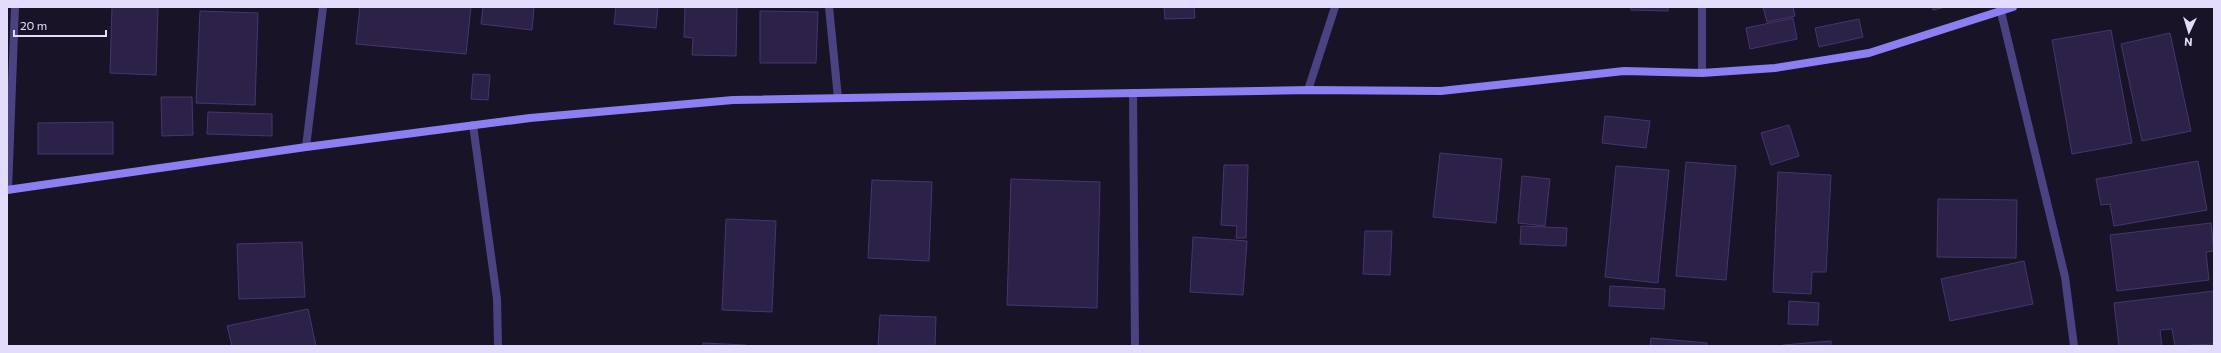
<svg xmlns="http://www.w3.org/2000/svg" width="2221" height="353" viewBox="0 0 2221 353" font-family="Commissioner,sans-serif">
  <rect width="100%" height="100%" fill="#181327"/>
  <g fill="#2c2146" stroke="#463670">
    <polygon points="112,7 158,7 156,75 110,73"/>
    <polygon points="360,7 471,7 466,54 356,44"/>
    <polygon points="483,7 534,7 532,30 481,24"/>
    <polygon points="616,7 658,7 656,28 614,24"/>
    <polygon points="685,7 737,7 736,56 692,55 693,38 684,37"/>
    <polygon points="1164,7 1194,7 1195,18 1165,19"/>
    <polygon points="1631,7 1668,7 1668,11 1631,10"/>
    <polygon points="1763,7 1793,7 1795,16 1767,22"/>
    <polygon points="1932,7 1945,7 1933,10"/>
    <polygon points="200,11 258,13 255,105 196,103"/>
    <polygon points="760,11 818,12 816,63 760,63"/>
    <polygon points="1793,18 1797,39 1750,49 1746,28"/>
    <polygon points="1859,19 1863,37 1819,47 1815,28"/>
    <polygon points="2111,30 2132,143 2072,154 2052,40"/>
    <polygon points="2170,33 2191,131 2142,141 2121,44"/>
    <polygon points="473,74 490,75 488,100 471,99"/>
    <polygon points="161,97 192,97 193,135 162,136"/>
    <polygon points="208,112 272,114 272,136 207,134"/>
    <polygon points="1605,116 1650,121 1646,148 1602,143"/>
    <polygon points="113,122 113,154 38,154 38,123"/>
    <polygon points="1789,125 1799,156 1771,165 1761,133"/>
    <polygon points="1440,153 1502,159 1496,223 1433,217"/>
    <polygon points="2198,161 2207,210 2114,226 2110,204 2101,205 2096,179"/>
    <polygon points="1686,162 1736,166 1726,280 1676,276"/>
    <polygon points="1224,165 1248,165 1246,238 1236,238 1237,226 1221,225"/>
    <polygon points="1616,166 1669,170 1658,283 1605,277"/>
    <polygon points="1778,172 1831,175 1826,272 1812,272 1811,294 1773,292"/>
    <polygon points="1522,176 1550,179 1545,226 1518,223"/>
    <polygon points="1011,179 1100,182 1097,308 1007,305"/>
    <polygon points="872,180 932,182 929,261 868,258"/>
    <polygon points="1938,199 2017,200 2016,258 1937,257"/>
    <polygon points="726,219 776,221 772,312 722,310"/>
    <polygon points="2211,223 2214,251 2206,252 2209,280 2117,291 2110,235"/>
    <polygon points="1521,226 1567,228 1566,246 1520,244"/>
    <polygon points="1365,231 1392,231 1390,275 1363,274"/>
    <polygon points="1193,237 1247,241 1243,295 1190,292"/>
    <polygon points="302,242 305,297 239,299 237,244"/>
    <polygon points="2024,261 2033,304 1950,321 1941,279"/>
    <polygon points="1610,286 1665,289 1664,309 1609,306"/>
    <polygon points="2214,291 2214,344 2175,346 2172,329 2160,330 2162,346 2119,346 2114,303"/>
    <polygon points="1789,301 1819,303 1818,325 1788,324"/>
    <polygon points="308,309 316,346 232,346 227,326"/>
    <polygon points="880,315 936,317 935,346 878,346"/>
    <polygon points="1651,338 1707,343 1707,346 1650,346"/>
    <polygon points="1831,341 1831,346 1783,346 1783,345"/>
    <polygon points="703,343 746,345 746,346 703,346"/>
  </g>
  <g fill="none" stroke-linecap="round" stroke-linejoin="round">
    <g stroke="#4b4381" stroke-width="8">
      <polyline points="829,7 838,98"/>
      <polyline points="2001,12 2065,277 2074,346"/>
      <polyline points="1702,73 1702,7"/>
      <polyline points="1308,90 1335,7"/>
      <polyline points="1133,93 1135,346"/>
      <polyline points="473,125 497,299 498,346"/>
      <polyline points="306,147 323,7"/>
      <polyline points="8,190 15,7"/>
    </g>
    <polyline stroke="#8c7ff1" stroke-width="8" points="7,190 306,147 530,118 733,100 1308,90 1441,91 1624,71 1702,73 1775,68 1869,53 2013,7"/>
  </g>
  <rect width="2221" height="353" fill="none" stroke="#e3ddfb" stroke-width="16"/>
  <g transform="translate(2189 32) rotate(184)" stroke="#181327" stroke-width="3" paint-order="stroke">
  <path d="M0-3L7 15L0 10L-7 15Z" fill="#e3ddfb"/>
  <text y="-6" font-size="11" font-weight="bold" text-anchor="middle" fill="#e3ddfb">N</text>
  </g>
  <path d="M14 30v6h92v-6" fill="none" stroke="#e3ddfb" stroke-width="2"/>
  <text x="20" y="30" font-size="12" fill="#e3ddfb" stroke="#181327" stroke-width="3" paint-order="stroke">20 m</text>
</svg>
